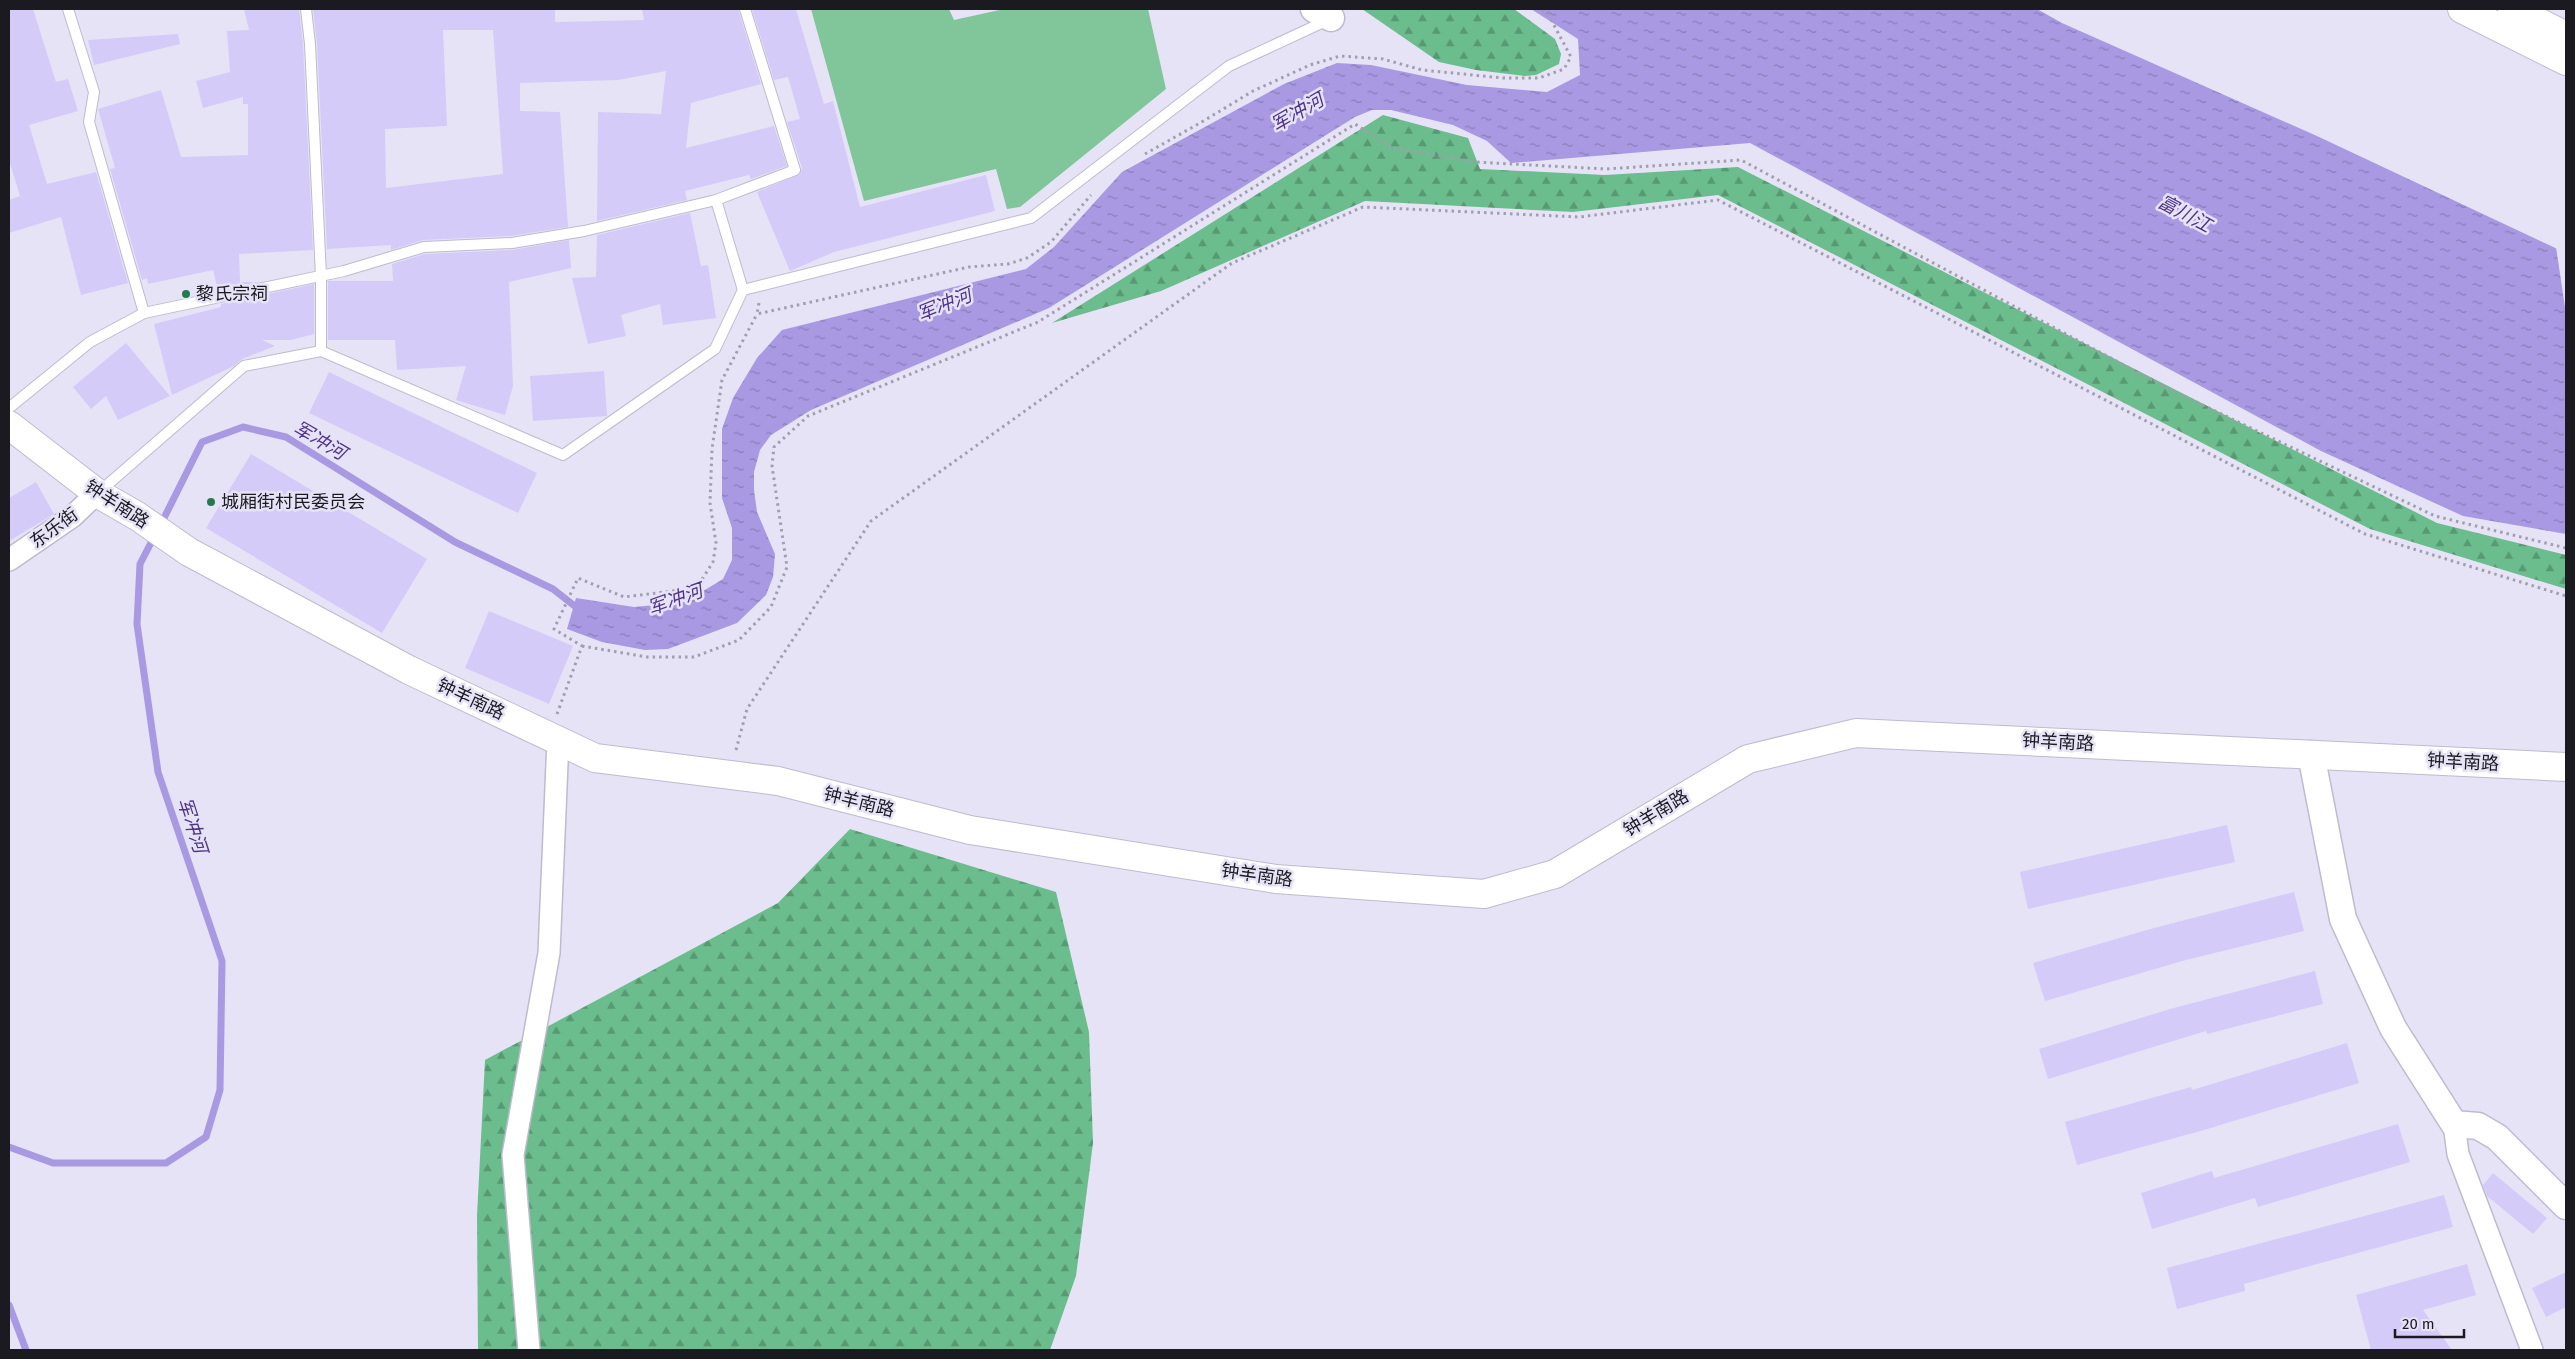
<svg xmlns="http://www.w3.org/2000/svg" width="2575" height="1359" viewBox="0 0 2575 1359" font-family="'Fira Sans','Noto Sans SC',sans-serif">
  <defs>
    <pattern id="forest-firs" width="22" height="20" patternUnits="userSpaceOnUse" patternTransform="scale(1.25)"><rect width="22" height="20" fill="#6bbd8d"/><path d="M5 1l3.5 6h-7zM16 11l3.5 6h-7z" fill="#579973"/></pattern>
    <pattern id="water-ripples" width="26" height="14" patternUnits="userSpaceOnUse" patternTransform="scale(1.25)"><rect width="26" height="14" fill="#a999e3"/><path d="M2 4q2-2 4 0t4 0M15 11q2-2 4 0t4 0" fill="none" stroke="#897cb8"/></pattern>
  </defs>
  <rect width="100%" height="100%" fill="#e7e3f7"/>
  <polygon fill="#81c59b" points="811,9 949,9 954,20 1004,9 1148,9 1166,89 1020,207 1007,209 996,169 864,201"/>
  <g fill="url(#forest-firs)">
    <polygon points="1362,9 1514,9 1555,39 1561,54 1559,64 1536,75 1525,76 1476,70 1439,62"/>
    <polygon points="1383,115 1468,138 1480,169 1605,175 1738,167 2437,523 2566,555 2566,589 2370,529 1718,195 1573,212 1365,201 1161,291 1052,323"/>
    <polygon points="850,829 1056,892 1089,1032 1093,1143 1076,1276 1050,1350 478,1350 477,1216 485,1060 778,903"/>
  </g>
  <polygon fill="url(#water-ripples)" points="1531,9 2037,9 2062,23 2317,136 2566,253 2566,534 2463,516 2321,451 1750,143 1511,163 1487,141 1453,125 1391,110 1372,110 1355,117 1049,308 811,410 771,435 760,450 754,472 754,490 757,512 775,554 773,577 766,595 737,623 668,649 645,650 602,642 567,629 576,598 634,607 685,602 723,579 732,560 732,528 722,498 722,429 733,398 757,358 782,330 1026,269 1054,247 1122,172 1284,84 1337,63 1371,65 1467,85 1547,92 1580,75 1578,39"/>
  <polygon fill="#e7e3f7" points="2556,247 2566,251 2566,314"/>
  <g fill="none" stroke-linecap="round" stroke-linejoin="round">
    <g stroke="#a999e3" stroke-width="7">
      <polyline points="160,526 202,442 243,427 286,437 455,542 553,589 581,611"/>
      <polyline points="9,1147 53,1163 166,1163 206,1137 220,1090 222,961 158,772 137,624 140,564 155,535"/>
      <polyline points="9,1305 26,1350"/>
    </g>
  </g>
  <g fill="#d4cbf9" fill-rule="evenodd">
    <polygon points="9,9 33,9 56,82 68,79 78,111 29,125 47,184 96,172 128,283 81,295 61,217 9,233 9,200 20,196 9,160"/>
    <polygon points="244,9 299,9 303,45 313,250 239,254 240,282 260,282 218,290 213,270 148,284 147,278 142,280 110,169 115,168 98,109 161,90 181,157 248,155 248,104 243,104 243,97 203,108 196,81 230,72 227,31 249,30"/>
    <path d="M313 9 555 10V22L644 20 642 9H738L761 84 691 103 686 148 774 126 787 166 751 179 749 175 685 191 687 200 597 221 598 112 661 114 666 71 618 80 520 83V111L560 112 568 227 511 236 423 240 391 250V245L327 249 317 44ZM443 30H493L503 174 386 188 385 129 447 126Z"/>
    <polygon points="752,9 796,9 824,104 833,101 860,207 986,175 995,211 834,252 790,271 757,192 800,174 802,168 787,122 800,119 788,77 774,80"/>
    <polygon points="178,34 180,44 94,65 88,40"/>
    <polygon points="690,213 701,266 708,265 716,318 663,325 660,304 621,315 626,336 588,344 572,278 596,277 597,235"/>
    <polygon points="569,240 571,268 509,282 513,386 505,415 456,400 466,366 397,370 395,340 328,340 328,281 393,281 392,264 425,254 512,250"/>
    <polygon points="314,284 314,334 291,340 262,340 275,346 242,359 234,366 172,395 154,324 221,307 221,304"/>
    <polygon points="126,343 170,396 118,420 106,396 91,409 73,387"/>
    <polygon points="604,371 607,416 533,421 530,376"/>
    <polygon points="329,372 537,473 518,513 309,413"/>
    <polygon points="251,454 427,559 382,633 206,528"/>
    <polygon points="36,482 54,514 9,541 9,498"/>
    <polygon points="489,611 573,646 549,704 465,668"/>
    <polygon points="2227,825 2235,862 2028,909 2020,872"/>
    <polygon points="2294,892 2304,931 2186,960 2045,1001 2033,963 2154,928"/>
    <polygon points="2315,971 2323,1004 2207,1034 2206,1031 2048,1079 2039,1049 2170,1009"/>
    <polygon points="2347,1043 2359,1083 2204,1130 2077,1165 2065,1122 2191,1087 2192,1090"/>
    <polygon points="2398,1124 2410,1162 2258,1207 2255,1198 2152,1229 2141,1193 2212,1171 2214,1178"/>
    <polygon points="2493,1173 2547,1218 2533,1234 2487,1196 2483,1185"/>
    <polygon points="2444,1195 2453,1227 2244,1284 2245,1291 2177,1309 2167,1268"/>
    <polygon points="2467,1264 2476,1295 2423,1310 2452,1350 2371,1350 2356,1295"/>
    <polygon points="2566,1272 2566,1307 2546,1317 2532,1288"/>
  </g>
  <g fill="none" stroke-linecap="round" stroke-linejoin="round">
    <g stroke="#bebbce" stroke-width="12">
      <g id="service">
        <polyline points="68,9 94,92 89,122 144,313"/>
        <polyline points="306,9 310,44 321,276 321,351"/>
        <polyline points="716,200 795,170 745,9"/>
        <polyline points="9,408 90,342 144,313 344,271 424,247 512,243 584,231 716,200 743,290"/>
        <polyline points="99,492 244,366 321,351 563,455 715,349 743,290 1031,218 1229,66 1328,20"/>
      </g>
    </g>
    <g stroke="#bebbce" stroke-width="24">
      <g id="minor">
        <polyline points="9,560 73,516 97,493"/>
        <polyline points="2454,1124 2458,1154 2532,1350"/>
        <polyline points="529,1350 513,1155 549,953 558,740"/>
      </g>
    </g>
    <g stroke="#bebbce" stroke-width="29">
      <g id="tertiary">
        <polyline points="1314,9 1331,18"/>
        <polyline points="2311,754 2343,919 2393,1028 2454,1124 2478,1126 2497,1137 2566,1206"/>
      </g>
    </g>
    <g stroke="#bebbce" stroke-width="30">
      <g id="secondary">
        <polyline points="2462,9 2566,61"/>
        <polyline points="2512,9 2566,36"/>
        <polyline points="9,425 97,493 137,516 189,552 409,670 595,758 778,781 970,830 1276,879 1484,894 1555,874 1748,759 1856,733 2566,767"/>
      </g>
    </g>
    <g stroke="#a29eae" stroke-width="3" stroke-dasharray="2.5 4" stroke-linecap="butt">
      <polyline points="1145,154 1200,123 1253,91 1310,65 1340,56 1383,59 1422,70 1503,78 1539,78 1564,69 1571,57 1548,14 1540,9"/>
      <polyline points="759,303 757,314 969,267 1008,264 1027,258 1051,242 1091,195"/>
      <polyline points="582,646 647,657 694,657 739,640 771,607 787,567 772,466 774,447 808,416 1038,322 1355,124 1392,148 1475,162 1606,169 1741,160 2163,386 2435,516 2566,548"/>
      <polyline points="557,714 582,646 554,629 578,578 624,597 673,591 701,581 713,562 716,543 710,503 712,449 722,380 757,314"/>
      <polyline points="736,750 747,709 871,521 1232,263 1363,207 1579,217 1718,200 2365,534 2566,596"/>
    </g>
    <use href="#service" stroke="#fff" stroke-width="10"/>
    <use href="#minor" stroke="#fff" stroke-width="21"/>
    <use href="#tertiary" stroke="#fff" stroke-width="26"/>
    <use href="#secondary" stroke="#fff" stroke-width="28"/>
  </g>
  <g fill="#237a4e" stroke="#e7e3f7" stroke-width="2">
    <circle cx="186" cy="294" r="5"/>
    <circle cx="211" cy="502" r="5"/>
  </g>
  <g text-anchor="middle" stroke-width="5" stroke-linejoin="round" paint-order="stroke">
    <g font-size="18" fill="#1c1a21" stroke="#e7e3f7" text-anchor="start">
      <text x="196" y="300">黎氏宗祠</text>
      <text x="221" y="508">城厢街村民委员会</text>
    </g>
    <g font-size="18" fill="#1c1a21" stroke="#e7e3f7">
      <text transform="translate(117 504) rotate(33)" y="6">钟羊南路</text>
      <text transform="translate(54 528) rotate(-36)" y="6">东乐街</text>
      <text transform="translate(471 699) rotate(25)" y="6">钟羊南路</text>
      <text transform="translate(2058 742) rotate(3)" y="6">钟羊南路</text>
      <text transform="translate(2463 762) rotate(3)" y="6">钟羊南路</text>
      <text transform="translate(859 802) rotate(14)" y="6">钟羊南路</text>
      <text transform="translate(1656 813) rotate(-31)" y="6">钟羊南路</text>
      <text transform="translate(1257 875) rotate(8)" y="6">钟羊南路</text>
    </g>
    <g font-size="19" font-style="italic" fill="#50358b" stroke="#e7e3f7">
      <text transform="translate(1297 112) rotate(-30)" y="7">军冲河</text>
      <text transform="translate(2185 213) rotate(28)" y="7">富川江</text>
      <text transform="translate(944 304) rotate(-22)" y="7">军冲河</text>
      <text transform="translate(320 440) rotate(30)" y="7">军冲河</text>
      <text transform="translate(675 599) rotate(-20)" y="7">军冲河</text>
      <text transform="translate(193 825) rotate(72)" y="7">军冲河</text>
    </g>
  </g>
  <rect width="2575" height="1359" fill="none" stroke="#1c1a21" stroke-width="20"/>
  <path d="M2395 1329v8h69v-8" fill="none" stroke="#1c1a21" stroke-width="2.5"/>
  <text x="2402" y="1329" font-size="15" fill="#1c1a21" stroke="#e7e3f7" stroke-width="4" paint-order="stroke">20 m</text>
</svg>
